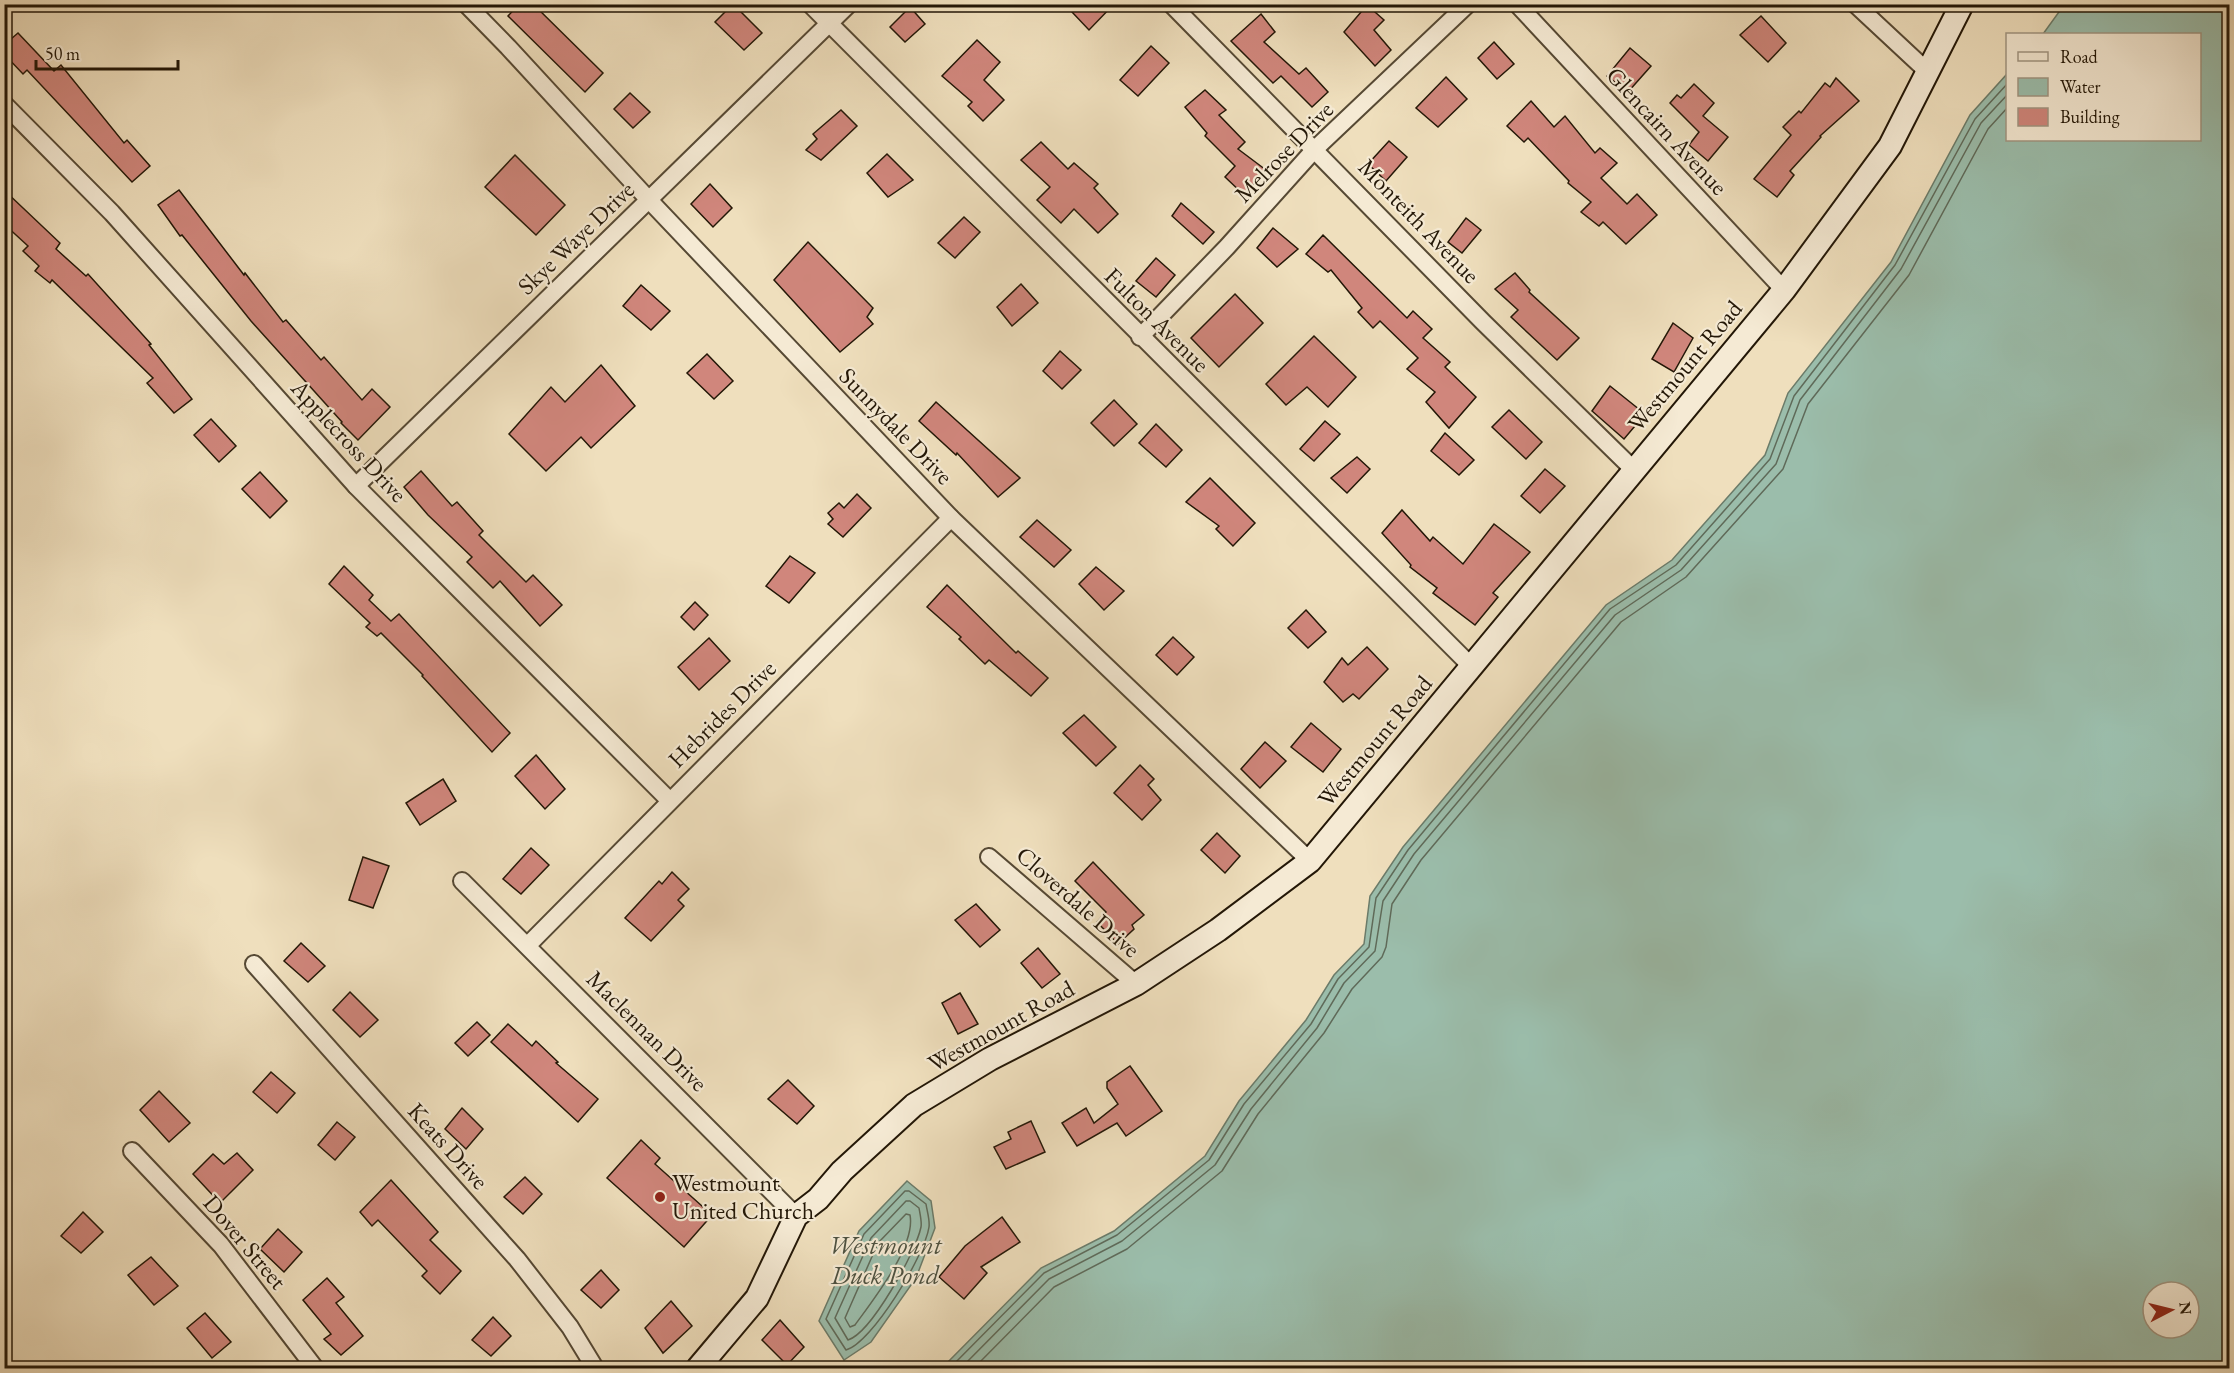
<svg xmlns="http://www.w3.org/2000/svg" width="2234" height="1373" viewBox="0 0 2234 1373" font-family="'EB Garamond',serif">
  <rect width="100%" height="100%" fill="#efdfbd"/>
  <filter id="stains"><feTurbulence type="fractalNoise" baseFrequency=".00333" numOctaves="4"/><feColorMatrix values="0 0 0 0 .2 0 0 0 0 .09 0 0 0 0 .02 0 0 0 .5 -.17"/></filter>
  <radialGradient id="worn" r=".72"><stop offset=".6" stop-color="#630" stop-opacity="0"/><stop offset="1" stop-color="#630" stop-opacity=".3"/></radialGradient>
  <g fill="#9bbdab" stroke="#6b7b69" stroke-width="1.5" fill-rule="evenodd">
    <path d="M2064 5H2229V1368H942L1041 1268 1114 1231 1205 1156 1239 1101 1306 1020 1334 975 1364 944 1370 896 1403 847 1606 605 1672 560 1765 455 1788 393 1891 262 1970 115 2007 74 2008 140H2200V34H2043ZM2153 1292H2189V1328H2153Z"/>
    <polygon points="907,1181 931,1201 935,1228 916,1278 871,1342 844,1360 819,1321 859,1231"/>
  </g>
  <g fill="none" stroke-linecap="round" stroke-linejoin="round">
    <g stroke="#5f6a59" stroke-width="1.5">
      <path d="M905 1191H909L926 1204C927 1211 930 1220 929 1227 925 1255 872 1343 846 1350L826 1319 864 1234Z"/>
      <path d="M906 1201H910L919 1208C920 1214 922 1222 921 1227 916 1252 871 1333 848 1340L835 1318 871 1238Z"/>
      <path d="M906 1214 910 1215C916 1246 873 1300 855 1325L850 1327 845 1318 878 1243Z"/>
      <polyline points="950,1368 1044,1273 1117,1235 1209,1160 1244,1104 1311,1024 1338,979 1369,947 1376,898 1408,850 1610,609 1676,565 1770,459 1794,396 1895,265 1975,119 2008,83"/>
      <polyline points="961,1368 1049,1279 1122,1241 1215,1165 1251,1109 1317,1028 1344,983 1375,951 1383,901 1414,854 1615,615 1681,570 1776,464 1800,400 1901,269 1981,123 2008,94"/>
      <polyline points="974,1368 1054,1287 1127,1249 1222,1171 1258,1114 1324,1033 1352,989 1382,957 1386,947 1392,904 1421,860 1621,622 1686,577 1783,469 1808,404 1909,275 1988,129 2008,107"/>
    </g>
  </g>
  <g fill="#d0867c" stroke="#231707" stroke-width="1.5">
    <polygon points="519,4 533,4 603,73 585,92 508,16"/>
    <polygon points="733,4 762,33 744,50 715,22"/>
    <polygon points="1079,4 1114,4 1089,30 1072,12"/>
    <polygon points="1367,5 1384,20 1374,30 1391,50 1375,66 1344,32"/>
    <polygon points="910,7 925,24 905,42 890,27"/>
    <polygon points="1261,14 1275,32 1264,42 1299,74 1306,68 1328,92 1312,107 1281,76 1273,83 1231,41"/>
    <polygon points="1761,16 1786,43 1768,62 1740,35"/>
    <polygon points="18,33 54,71 61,65 124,143 127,140 150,166 132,182 27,70 23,74 4,54 4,45"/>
    <polygon points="977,40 1000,62 984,80 1004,100 983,121 968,106 972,102 942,76"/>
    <polygon points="1494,42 1514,64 1497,79 1478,58"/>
    <polygon points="1151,46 1169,63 1138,96 1120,80"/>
    <polygon points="1630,48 1651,66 1628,92 1607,76"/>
    <polygon points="1446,77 1467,99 1438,127 1416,108"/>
    <polygon points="1836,78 1859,101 1820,136 1821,137 1790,171 1794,175 1777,197 1754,179 1791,135 1783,127 1799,111 1801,113 1825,83 1830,87"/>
    <polygon points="1694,84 1714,103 1703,116 1728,137 1708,161 1689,145 1699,132 1670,103 1677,95 1681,98"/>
    <polygon points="1205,90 1226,110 1219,115 1245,142 1238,149 1266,170 1244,195 1225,177 1235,166 1205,136 1207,133 1185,107"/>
    <polygon points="630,93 650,112 633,128 614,109"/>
    <polygon points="1531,101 1554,127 1565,116 1595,153 1600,148 1617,163 1601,178 1627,204 1637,194 1657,215 1626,244 1603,222 1599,226 1581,212 1591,202 1568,183 1569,181 1528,138 1524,142 1507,126"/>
    <polygon points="841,110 857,126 821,160 806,150 817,139 813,134"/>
    <polygon points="1389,141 1407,157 1386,181 1368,164"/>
    <polygon points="1041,142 1068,169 1074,163 1098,184 1094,188 1118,214 1098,233 1074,209 1061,223 1037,200 1050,187 1021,160"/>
    <polygon points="887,154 913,180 888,197 867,173"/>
    <polygon points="515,155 565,205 536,235 485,187"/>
    <polygon points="710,184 732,208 713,227 691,204"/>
    <polygon points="4,190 60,243 56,249 86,276 88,274 151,344 149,345 192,399 174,413 147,383 153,378 52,280 50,283 35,271 39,266 23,251 28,246 4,224"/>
    <polygon points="179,190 244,275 245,273 283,322 286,320 321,360 324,357 362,400 372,389 390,407 358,440 341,423 342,422 251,321 182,235 180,236 158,205"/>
    <polygon points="1181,203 1214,232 1203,244 1172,216"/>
    <polygon points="964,217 980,232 955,258 938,243"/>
    <polygon points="1466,218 1481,230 1462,253 1448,242"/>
    <polygon points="1273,228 1298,249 1277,267 1257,248"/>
    <polygon points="1323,235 1407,318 1413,311 1432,329 1423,338 1450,362 1445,367 1476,397 1449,428 1426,402 1435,392 1407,369 1418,358 1380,321 1373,328 1358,312 1362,308 1331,270 1328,272 1306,254"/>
    <polygon points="808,242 873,308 867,317 873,324 840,352 774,280"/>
    <polygon points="1156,258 1175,275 1156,297 1136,281"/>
    <polygon points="1515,273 1530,290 1529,292 1579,338 1557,360 1511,317 1518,310 1495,289"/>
    <polygon points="1021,284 1038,303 1012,326 997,307"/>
    <polygon points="641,285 670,311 651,330 623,306"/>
    <polygon points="1235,294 1263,323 1219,367 1191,338"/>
    <polygon points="1673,323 1693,338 1674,372 1652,359"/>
    <polygon points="1314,336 1356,377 1328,407 1307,387 1286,405 1266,384"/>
    <polygon points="1060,351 1081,370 1062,389 1043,371"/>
    <polygon points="707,354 733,381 714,399 687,373"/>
    <polygon points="601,365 635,406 591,448 581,437 546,471 509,434 551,387 565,402"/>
    <polygon points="1610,386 1645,414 1624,439 1592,411"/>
    <polygon points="1114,400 1137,424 1114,446 1091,423"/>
    <polygon points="936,402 1020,478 998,497 957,453 956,455 919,421"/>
    <polygon points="1509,410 1542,442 1526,459 1492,427"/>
    <polygon points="211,419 236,446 219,462 194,435"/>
    <polygon points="1325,421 1340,434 1314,461 1300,449"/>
    <polygon points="1156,424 1182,450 1166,467 1139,443"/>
    <polygon points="1445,433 1474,460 1459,475 1431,451"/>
    <polygon points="1357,457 1370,469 1347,493 1331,478"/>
    <polygon points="1545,469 1565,486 1540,513 1521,496"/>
    <polygon points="421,471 452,506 457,502 483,531 479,535 526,582 533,575 562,605 540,626 500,581 493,588 467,562 472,557 428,515 404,487"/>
    <polygon points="260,472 287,501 270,518 242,489"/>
    <polygon points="1210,478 1255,523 1233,546 1216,529 1219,526 1186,502"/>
    <polygon points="857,494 871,508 843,537 828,524 833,519 828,513 839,503 844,508"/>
    <polygon points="1402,510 1430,541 1433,537 1463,564 1494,524 1530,552 1493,593 1498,597 1475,625 1433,593 1437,588 1410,567 1411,565 1382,533"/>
    <polygon points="1037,520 1071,550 1054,567 1020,537"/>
    <polygon points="790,556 815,573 789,603 766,586"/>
    <polygon points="344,566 373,595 369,600 391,621 399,614 510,733 492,752 422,676 423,675 381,633 377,636 366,627 370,623 329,584"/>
    <polygon points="1096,567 1124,591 1104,610 1079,584"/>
    <polygon points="947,585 1016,653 1018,651 1048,678 1031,696 989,660 985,664 959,639 961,637 927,607"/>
    <polygon points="695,602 708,615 694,630 681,617"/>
    <polygon points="1306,610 1326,632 1308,648 1288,628"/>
    <polygon points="1173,637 1194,657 1177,675 1156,655"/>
    <polygon points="709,638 730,661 699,690 678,667"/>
    <polygon points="1367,647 1388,669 1359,699 1353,694 1343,702 1324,682 1342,658 1348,665"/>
    <polygon points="1084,715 1116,747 1096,766 1063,733"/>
    <polygon points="1311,723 1341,749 1323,772 1291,747"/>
    <polygon points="1265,742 1286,761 1260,788 1241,769"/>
    <polygon points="536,755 565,789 545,809 515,776"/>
    <polygon points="1140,765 1154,779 1148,785 1161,800 1142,820 1114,793"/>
    <polygon points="443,779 456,801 420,825 406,803"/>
    <polygon points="1217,833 1240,856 1225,873 1201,850"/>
    <polygon points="531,848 549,865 521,894 503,879"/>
    <polygon points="363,857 389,866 373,908 349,900"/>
    <polygon points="1093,862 1144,915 1132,925 1134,929 1118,944 1097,922 1106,912 1075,881"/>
    <polygon points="672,872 689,889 678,900 684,906 651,941 625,918 659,881 662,884"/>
    <polygon points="976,904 1000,930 980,947 955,920"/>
    <polygon points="301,943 325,966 308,982 284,961"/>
    <polygon points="1038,948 1060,974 1042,988 1021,963"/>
    <polygon points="350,992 378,1020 360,1037 333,1010"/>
    <polygon points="960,993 978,1024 958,1034 942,1003"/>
    <polygon points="477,1022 490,1035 468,1056 455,1043"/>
    <polygon points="508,1024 532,1046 536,1041 558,1062 556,1063 598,1099 578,1122 491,1042"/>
    <polygon points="1130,1066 1162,1111 1126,1136 1117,1123 1077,1146 1062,1123 1086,1108 1094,1123 1118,1104 1107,1088 1107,1082"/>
    <polygon points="271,1072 295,1093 277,1113 253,1092"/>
    <polygon points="788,1080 814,1106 797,1124 768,1099"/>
    <polygon points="159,1091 190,1123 169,1142 140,1110"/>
    <polygon points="462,1108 483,1129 466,1149 445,1129"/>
    <polygon points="1031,1121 1045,1152 1006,1169 994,1147 1011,1139 1008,1132"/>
    <polygon points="337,1122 355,1137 335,1160 318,1145"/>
    <polygon points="641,1140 660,1158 655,1164 712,1215 684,1247 607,1178"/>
    <polygon points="237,1153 253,1170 220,1203 193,1174 213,1154 224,1164"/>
    <polygon points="525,1177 542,1194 523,1214 504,1197"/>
    <polygon points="391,1180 438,1232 430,1240 461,1271 440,1294 422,1276 427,1271 378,1220 372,1226 360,1212"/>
    <polygon points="83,1212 103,1232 81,1253 61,1236"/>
    <polygon points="1002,1217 1020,1242 981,1267 987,1273 964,1299 939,1277 965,1246"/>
    <polygon points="278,1229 302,1252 284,1272 260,1249"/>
    <polygon points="151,1257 178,1286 154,1305 128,1275"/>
    <polygon points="601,1270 619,1290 601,1308 581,1290"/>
    <polygon points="327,1278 344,1297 336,1303 363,1336 341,1355 324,1339 331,1334 303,1300"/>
    <polygon points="671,1301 692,1326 663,1353 645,1328"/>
    <polygon points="205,1313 231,1342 212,1358 187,1328"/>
    <polygon points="493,1317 511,1336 491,1356 472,1340"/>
    <polygon points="780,1320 804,1347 787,1365 762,1340"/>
  </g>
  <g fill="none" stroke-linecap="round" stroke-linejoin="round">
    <g stroke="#564934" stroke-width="20">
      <g id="street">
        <polyline points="466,4 508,47 649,200 951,518 1310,861"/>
        <polyline points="810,4 1472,667"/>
        <polyline points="1171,4 1483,322 1634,470"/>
        <polyline points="1517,4 1784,290"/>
        <polyline points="1855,4 1928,72"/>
        <polyline points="4,104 112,213 356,486 670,801"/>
        <polyline points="1140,337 1227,247 1315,149 1468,4"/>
        <polyline points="356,486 849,4"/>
        <polyline points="989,857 1136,984"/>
        <polyline points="462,881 796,1216"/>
        <polyline points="528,945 951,518"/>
        <polyline points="254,964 517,1259 570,1327 595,1368"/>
        <polyline points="132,1151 221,1245 315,1368"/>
      </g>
    </g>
    <g stroke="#231707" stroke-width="26">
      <polyline id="secondary" points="698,1368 757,1298 796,1216 818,1199 842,1171 914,1105 990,1059 1136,984 1218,930 1310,861 1784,290 1890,146 1962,4"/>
    </g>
    <use href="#street" stroke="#f5ead4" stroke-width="16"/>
    <use href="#secondary" stroke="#f5ead4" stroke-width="22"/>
  </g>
  <circle fill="#8f2418" stroke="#f5ead4" stroke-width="2" cx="660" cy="1197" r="6"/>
  <g text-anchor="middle" stroke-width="4.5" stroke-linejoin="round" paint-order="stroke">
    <g font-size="24" fill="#231707" stroke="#f5ead4">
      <text transform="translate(1667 131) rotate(47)" y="8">Glencairn Avenue</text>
      <text transform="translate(1284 152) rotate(-46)" y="8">Melrose Drive</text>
      <text transform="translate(1419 221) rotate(46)" y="8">Monteith Avenue</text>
      <text transform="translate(576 238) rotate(-44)" y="8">Skye Waye Drive</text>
      <text transform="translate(1157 320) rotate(45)" y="8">Fulton Avenue</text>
      <text transform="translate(1685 366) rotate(-50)" y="8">Westmount Road</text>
      <text transform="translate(896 426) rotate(46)" y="8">Sunnydale Drive</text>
      <text transform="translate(349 441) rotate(47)" y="8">Applecross Drive</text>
      <text transform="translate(722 714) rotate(-45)" y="8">Hebrides Drive</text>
      <text transform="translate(1375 741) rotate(-50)" y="8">Westmount Road</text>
      <text transform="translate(1078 902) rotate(41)" y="8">Cloverdale Drive</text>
      <text transform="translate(1001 1026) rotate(-29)" y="8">Westmount Road</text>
      <text transform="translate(647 1031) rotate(45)" y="8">Maclennan Drive</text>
      <text transform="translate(448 1146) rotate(48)" y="8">Keats Drive</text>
      <text transform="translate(245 1242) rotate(50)" y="8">Dover Street</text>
    </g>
    <g font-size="24" fill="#231707" stroke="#f5ead4" text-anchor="start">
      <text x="672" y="1191">Westmount<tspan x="672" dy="28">United Church</tspan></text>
    </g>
    <g font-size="26" font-style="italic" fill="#4d5140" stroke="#f5ead4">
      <text x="885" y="1254">Westmount<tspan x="885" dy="30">Duck Pond</tspan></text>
    </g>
  </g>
  <rect width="2234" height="1373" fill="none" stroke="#efdfbd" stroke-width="24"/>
  <rect x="6" y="6" width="2222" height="1361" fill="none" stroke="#231707" stroke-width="3"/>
  <rect x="12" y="12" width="2210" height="1349" fill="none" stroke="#231707" stroke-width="1.5"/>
  <rect x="2006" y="33" width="195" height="108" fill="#f5ead4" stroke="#a19682" stroke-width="1.5"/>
  <rect x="2018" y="52" width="30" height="9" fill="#f5ead4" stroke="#a19682" stroke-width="1.5"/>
  <text x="2060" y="63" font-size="18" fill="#231707">Road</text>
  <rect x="2018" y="78" width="30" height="18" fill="#9bbdab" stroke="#a19682" stroke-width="1.5"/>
  <text x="2060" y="93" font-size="18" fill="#231707">Water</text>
  <rect x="2018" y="108" width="30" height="18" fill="#d0867c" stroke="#a19682" stroke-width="1.5"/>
  <text x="2060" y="123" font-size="18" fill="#231707">Building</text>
  <g transform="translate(2171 1310) rotate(83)"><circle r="28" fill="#f5ead4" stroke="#a19682" stroke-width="1.5"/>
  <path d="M0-4.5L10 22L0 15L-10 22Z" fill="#8f2418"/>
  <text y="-9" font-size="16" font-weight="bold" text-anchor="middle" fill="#231707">N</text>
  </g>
  <path d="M36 60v9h142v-9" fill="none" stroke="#231707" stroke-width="3"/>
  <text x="45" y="60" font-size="18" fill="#231707" stroke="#f5ead4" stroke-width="4.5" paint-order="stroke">50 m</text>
  <rect width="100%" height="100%" filter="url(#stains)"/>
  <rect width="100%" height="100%" fill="url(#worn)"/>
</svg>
